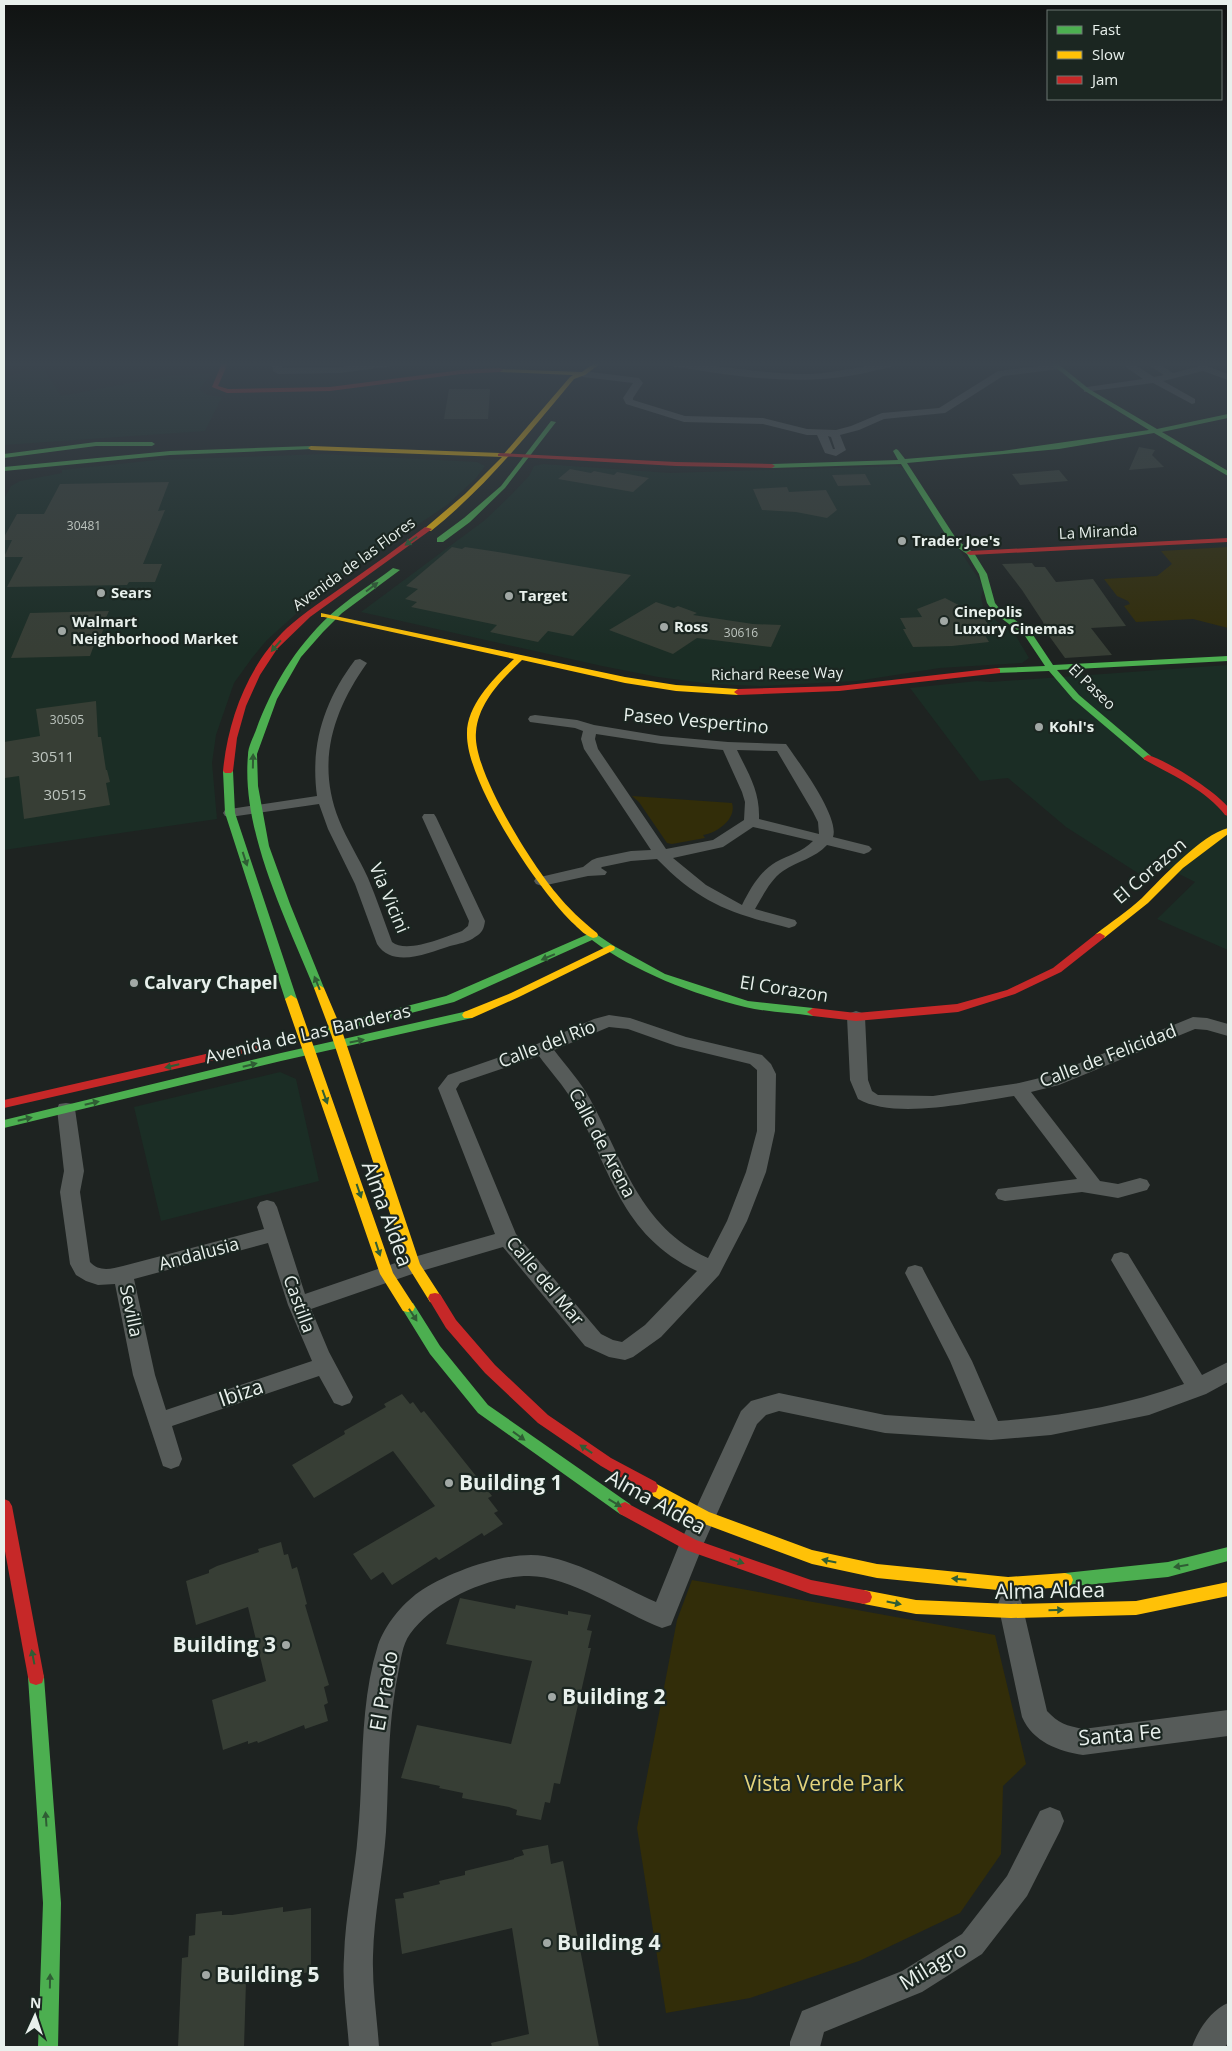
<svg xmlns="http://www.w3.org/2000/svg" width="1232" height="2051" viewBox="0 0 1232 2051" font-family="'Open Sans',sans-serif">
  <rect width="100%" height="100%" fill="#1e2321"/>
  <g fill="#1b2d25">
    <polygon points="42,366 61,396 167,376 212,373 199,389 207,395 222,397 205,431 4,445 4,377"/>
    <polygon points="324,454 477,462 485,466 476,478 447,505 326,587 267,640 252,658 234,683 216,735 212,763 217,819 4,850 4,499 11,486 20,481 62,473 62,470 156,460"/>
    <polygon points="543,464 670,473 897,466 907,470 984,587 981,597 983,606 989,615 1016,636 1029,658 1022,663 940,668 857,681 760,686 711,684 658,677 602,666 361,612 485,520 512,494 529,476 534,466"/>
    <polygon points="1228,665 1228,950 1157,919 1195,882 1159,864 1144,877 1066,827 1008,778 980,781 910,688 977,681 990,682"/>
    <polygon points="280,1072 296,1079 319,1181 161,1221 134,1107"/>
  </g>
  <g fill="#322d09">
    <polygon points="1228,547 1228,628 1193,619 1136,622 1124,606 1130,604 1128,601 1117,596 1104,579 1157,576 1172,564 1161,551"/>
    <path d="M632 796 732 803C737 819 717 833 703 835L705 838 672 844 667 843 639 802Z"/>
    <polygon points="692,1580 995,1635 1026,1764 1003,1786 1001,1854 960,1913 859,1961 750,1998 666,2013 637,1828 677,1620"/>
  </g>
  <g fill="#373e35">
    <polygon points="449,389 490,389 488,419 444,419"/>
    <polygon points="1139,447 1155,450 1152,455 1164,467 1129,470"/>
    <polygon points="570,469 591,473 594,471 614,475 617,472 649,478 633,492 558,479"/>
    <polygon points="1059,470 1068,481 1020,485 1012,474"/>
    <polygon points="865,474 871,485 838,486 832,475"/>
    <polygon points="169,482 158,511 165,510 143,564 162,564 155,582 129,582 127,585 7,587 23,557 4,557 12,540 4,540 4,537 17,514 44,514 60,484"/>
    <polygon points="787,487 789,492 826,490 837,510 827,518 796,512 762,510 753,489"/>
    <polygon points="452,547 462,549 465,547 498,552 631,575 573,636 548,631 538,642 490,632 497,625 411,607 417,602 405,599 418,589 406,586"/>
    <polygon points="1032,563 1035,567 1045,567 1056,582 1093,579 1126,626 1091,628 1112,655 1065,658 1047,633 1043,622 1022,590 1002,564"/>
    <polygon points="945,598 976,614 981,614 988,624 979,625 989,642 952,646 913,647 903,629 906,629 900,618 922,617 917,609"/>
    <polygon points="656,602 674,608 678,606 697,613 693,615 753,624 781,625 771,647 697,638 673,654 609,630"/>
    <polygon points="109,611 102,626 105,626 100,637 97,637 90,656 11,658 30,613"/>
    <polygon points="96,701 98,737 101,737 106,770 107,770 110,782 106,783 110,805 24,819 19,776 5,778 4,742 40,736 36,709"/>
    <polygon points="402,1394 410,1404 413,1402 421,1413 424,1411 492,1496 488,1498 498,1511 494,1513 503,1524 484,1536 482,1533 439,1560 436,1557 392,1585 383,1572 371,1580 353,1554 435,1506 393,1451 314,1498 292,1465 345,1434 344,1431 386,1407 384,1404"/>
    <polygon points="281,1542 284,1555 288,1554 292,1569 297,1567 307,1604 305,1605 329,1685 324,1687 328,1703 324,1705 328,1721 305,1729 304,1725 258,1743 257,1741 248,1744 248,1741 223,1750 212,1700 266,1681 248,1607 196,1625 186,1581 209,1573 209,1570 217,1566 259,1552 258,1549"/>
    <polygon points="460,1598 515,1609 516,1605 568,1615 568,1611 591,1615 587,1630 592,1631 588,1648 591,1648 560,1784 554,1783 550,1803 545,1802 541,1820 516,1815 517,1810 509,1807 462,1798 463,1793 439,1788 440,1786 401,1778 417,1725 511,1744 532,1661 446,1644"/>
    <polygon points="548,1845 551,1864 563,1861 599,2047 492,2047 491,2043 529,2034 512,1928 402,1954 395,1899 404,1898 403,1893 440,1884 439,1881 465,1875 465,1871 514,1859 514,1858 524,1855 522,1850"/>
    <polygon points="283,1907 283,1912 311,1908 311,1972 246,1981 244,2047 178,2047 182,1958 188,1957 189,1936 195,1935 196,1914 222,1911 222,1915 232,1915"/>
  </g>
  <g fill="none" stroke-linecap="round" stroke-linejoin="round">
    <g fill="#565b59" fill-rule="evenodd">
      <polygon points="272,363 282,363 282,368 340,367 371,363 398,363 393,366 340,373 278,374 273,371"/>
      <path d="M667 363C715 363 762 375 810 374 840 373 868 363 898 363 892 368 881 369 873 371 807 388 737 377 672 366Z"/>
      <polygon points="1120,363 1132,363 1154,377 1164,375 1146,363 1158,363 1173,373 1204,365 1228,374 1228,380 1203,371 1163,381 1195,399 1195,403 1192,404 1153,383 1084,392 1084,388 1087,387 1143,379"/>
      <path d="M1057 364 1062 367 1060 369 1003 376 945 413 884 419 859 430 840 435 846 450 836 456 825 453 817 435H807L763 424 684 422 626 404 623 398 633 383 583 377 578 374 583 371 639 378 643 383 633 398V400L685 416 763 418 807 429 836 430 851 426 882 413 939 408 998 371ZM828 436 831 437 835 449H833Z"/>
      <path d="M360 659 367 663C333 711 316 762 339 820 347 840 359 858 368 878 377 899 384 921 392 942 407 954 445 937 462 931L468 926 469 921 422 817 424 814H434L436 817 485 921C484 929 482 933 475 937 469 942 458 944 450 946 428 953 393 969 377 944L355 884 328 829 319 804 230 817 225 816 223 813 225 810 230 809 317 796C310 745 324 701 355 660Z"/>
      <path d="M535 715 577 720 594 725 661 736 728 742 786 744C798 761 840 817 833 837L869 846 872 849 869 852 864 854 827 845C815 858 798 861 783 871 770 880 763 896 755 909L795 920 797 923 795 926 789 928C730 913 701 904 657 859L631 861 602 867 601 868 607 872 605 875 588 876 542 886 536 884 534 881 536 878 583 867 592 860 597 858 631 851 651 850 584 749 581 739 583 731 575 728 530 722 528 719 530 716ZM596 734 661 744 723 750 742 792 745 802 744 820 713 840 666 849 598 749 595 739ZM737 750 777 751 813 812 818 822 819 834 759 819C760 791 749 775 737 750ZM753 827 813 841C802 852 789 855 776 862 760 871 750 889 742 905L706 885 673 858 723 847Z"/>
      <path d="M856 1011 862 1013 865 1017 868 1080 872 1091 878 1095 933 1096 1019 1083 1048 1076 1193 1017 1207 1018 1228 1024V1036L1207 1030 1195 1029 1059 1085 1031 1092 1100 1181 1118 1184 1140 1178 1147 1180 1150 1185 1147 1190 1118 1198 1082 1192 1005 1201 998 1199 995 1194 998 1189 1077 1179 1014 1096C972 1102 895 1120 858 1099L850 1080 847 1017 850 1013Z"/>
      <path d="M609 1015 630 1018 686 1037 762 1055 771 1064 776 1074 775 1131 766 1172 747 1221 719 1275 661 1337 633 1357 625 1360 609 1357 585 1346 503 1247 418 1272 311 1309 329 1352 353 1397 350 1403 342 1406 334 1403 319 1376 172 1426 182 1459 179 1466 171 1469 163 1466 133 1375 115 1284 98 1285 86 1281 76 1275 70 1264 60 1192 64 1171 57 1109 59 1104 66 1103 73 1104 75 1109 84 1171 80 1192 90 1262C99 1272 111 1269 123 1266L264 1229 257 1207 260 1202 267 1200 274 1202 277 1207 305 1294 407 1259 495 1234 438 1088 448 1075 537 1044 594 1019ZM609 1027 628 1029 676 1046 750 1064 757 1070V1131L746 1172 727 1221 708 1258C640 1227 623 1160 590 1099 581 1082 566 1066 554 1050ZM539 1056C550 1071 564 1086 573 1102 611 1169 620 1235 697 1271L645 1325 622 1342 613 1340 601 1334 516 1234 456 1089 460 1083ZM268 1243 288 1305 312 1361 166 1410 155 1375 134 1279Z"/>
      <path d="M1121 1252 1128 1254 1202 1375 1228 1362V1382L1206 1394 1149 1415 1051 1435 991 1440 885 1433 779 1411 766 1415 757 1424 703 1545 671 1625 662 1628C623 1613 570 1576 529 1576 488 1576 434 1601 410 1634 402 1645 401 1660 398 1674 387 1728 389 1778 386 1832 383 1873 374 1915 373 1956 372 1986 377 2017 379 2047H349C347 2018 342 1986 344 1957 345 1915 355 1874 358 1833 364 1770 359 1706 378 1645 385 1625 402 1604 419 1592 448 1572 509 1550 544 1556 583 1563 620 1586 656 1602L679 1545 741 1411 751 1401 779 1393 885 1415 975 1421 950 1361 905 1273 908 1267 915 1265 922 1267 925 1273 972 1361 998 1421C1061 1416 1124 1406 1184 1384L1111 1260 1114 1254Z"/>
      <path d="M1010 1593 1019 1596 1022 1604 1047 1711C1058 1723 1067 1726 1083 1729L1228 1710V1736L1083 1755C1058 1751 1033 1742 1022 1717L998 1604 1001 1596Z"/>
      <polygon points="1050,1807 1060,1811 1064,1821 1060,1831 1027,1896 982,1954 922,1992 824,2032 820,2047 790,2047 790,2042 802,2011 902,1971 962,1934 1007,1876 1040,1811"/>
      <path d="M1228 2003V2043L1225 2047H1192C1198 2030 1211 2010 1228 2003Z"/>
    </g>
    <g fill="#4caf50" fill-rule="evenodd">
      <polygon points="1050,363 1057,363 1089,389 1157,429 1228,414 1228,418 1162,432 1228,471 1228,476 1154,433 1059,449 907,463 957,540 974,553 987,574 995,603 999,608 1031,632 1053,665 1228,656 1228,661 1057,670 1079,695 1151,756 1151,760 1145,760 1073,699 1049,671 994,673 994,669 997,668 1045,666 1025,636 993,612 987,603 979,574 967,554 951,543 901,464 772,468 769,466 772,464 898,460 893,451 896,449 898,450 905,459 1002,451 1149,430 1085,391"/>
      <polygon points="551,421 556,422 505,488 470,522 443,542 437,542 437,538 464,518 501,486"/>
      <polygon points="96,442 152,442 155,444 152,446 96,446 4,458 4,454"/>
      <polygon points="311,446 314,448 313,449 170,455 4,471 4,467 170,451"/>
      <path d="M393 568 400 570 342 613 323 632 301 657 277 699 257 754 258 786 269 846 290 904 324 988 319 991 314 988C286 919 241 831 248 755 248 747 253 738 256 730 272 686 295 648 329 616 349 598 372 584 393 568Z"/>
      <polygon points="228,768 233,771 235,813 297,999 295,1002 291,1003 285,999 225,813 223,771"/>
      <path d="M593 932 614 946 665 974 748 1001 813 1008 819 1012 813 1016C791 1013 767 1012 745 1007 693 994 635 972 592 940L454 1002 321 1036 315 1032 321 1028 446 996Z"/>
      <polygon points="468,1011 472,1012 474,1015 472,1018 281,1061 4,1128 4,1120 281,1053"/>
      <polygon points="408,1302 413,1303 440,1346 488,1405 630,1504 633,1509 630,1514 625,1516 620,1514 478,1413 430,1354 401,1307 403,1303"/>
      <polygon points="1228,1547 1228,1561 1168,1577 1065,1587 1059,1585 1057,1580 1059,1575 1065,1573 1168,1562"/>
      <polygon points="36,1669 42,1671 44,1677 61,1903 58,2047 38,2047 43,1903 28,1677 30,1671"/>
    </g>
    <g fill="#ffc107" fill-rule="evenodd">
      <path d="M594 363H601L585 375 574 379C529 433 486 487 431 531L424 529 465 494 502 457 311 450 308 448 311 446 500 453 503 455 570 377 573 375 500 372 498 371V369L582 372Z"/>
      <path d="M321 613 625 677 676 685 738 689 742 692 738 695 676 691 625 683 522 660C502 679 478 703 476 732 472 770 531 863 556 893 568 908 582 921 597 933L598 935 597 937 593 938C586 936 580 930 575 925 539 892 467 783 467 735 466 705 495 677 514 659L324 617H321Z"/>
      <path d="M1228 828V834L1183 868 1148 903 1104 938H1096L1095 936 1096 934C1111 922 1128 911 1142 898 1162 878 1201 835 1228 828Z"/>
      <polygon points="610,945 614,946 615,948 614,950 519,997 472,1018 464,1018 462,1015 464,1012 511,993"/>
      <polygon points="319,985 324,988 341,1028 420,1264 442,1298 440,1302 435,1303 430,1302 407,1265 329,1028 314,988"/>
      <polygon points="291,995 297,999 393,1273 415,1307 413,1311 408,1312 403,1311 380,1274 285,999"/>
      <polygon points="651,1481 709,1512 812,1550 877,1564 1008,1577 1065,1573 1071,1575 1073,1580 1071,1585 1065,1587 1008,1591 877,1578 812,1564 699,1522 646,1492 644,1487 646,1482"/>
      <polygon points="1228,1582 1228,1596 1136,1615 1011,1618 916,1614 864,1604 858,1602 856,1597 858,1592 864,1590 916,1600 1011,1604 1136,1601"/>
    </g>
    <g fill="#c62828" fill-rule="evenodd">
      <polygon points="222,363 228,363 218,386 228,389 330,387 461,370 500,368 503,370 500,372 461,374 330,391 227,393 212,387"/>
      <polygon points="500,453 676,462 772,464 775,466 772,468 676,466 498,456 498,454"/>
      <path d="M425 527 432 529 310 617 277 649 260 675 246 706 237 738 233 771 231 773H225L223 771C228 719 248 665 287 628 305 612 325 599 345 585 372 566 399 547 425 527Z"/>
      <polygon points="1228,538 1228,542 970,555 966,553 970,551"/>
      <polygon points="997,668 1000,669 1000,673 839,691 738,695 734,692 738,689 839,686"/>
      <path d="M1148 755C1168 761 1215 791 1228 807V816L1225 815C1206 790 1172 775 1145 760L1143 758Z"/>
      <polygon points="1100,933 1105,936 1104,938 1061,972 1015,994 958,1012 856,1021 813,1016 807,1012 813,1008 856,1013 957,1004 1007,990 1053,968 1096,934"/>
      <polygon points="254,1043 260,1047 258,1050 4,1108 4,1100"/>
      <polygon points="435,1293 440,1294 456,1320 495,1365 548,1415 611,1458 656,1482 658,1487 656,1492 651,1493 646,1492 601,1466 538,1423 485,1373 446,1328 428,1298 430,1294"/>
      <polygon points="4,1499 9,1501 12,1506 44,1677 42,1683 36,1685 30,1683 28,1677 4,1546"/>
      <polygon points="625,1502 696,1540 811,1580 864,1590 870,1592 872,1597 870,1602 864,1604 811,1594 686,1550 620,1514 617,1509 620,1504"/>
    </g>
  </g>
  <defs><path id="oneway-solid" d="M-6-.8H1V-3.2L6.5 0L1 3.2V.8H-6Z" transform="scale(1.25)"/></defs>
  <g fill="#2f5d34">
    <use href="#oneway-solid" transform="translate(411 541) rotate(145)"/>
    <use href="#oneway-solid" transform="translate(372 587) rotate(-37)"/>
    <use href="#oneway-solid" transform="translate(276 646) rotate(131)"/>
    <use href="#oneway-solid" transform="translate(253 761) rotate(-89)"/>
    <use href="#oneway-solid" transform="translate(245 859) rotate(72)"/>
    <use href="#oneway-solid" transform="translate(548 957) rotate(157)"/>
    <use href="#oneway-solid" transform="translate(317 983) rotate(-112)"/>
    <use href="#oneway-solid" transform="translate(357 1041) rotate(-12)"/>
    <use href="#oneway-solid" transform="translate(250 1065) rotate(-14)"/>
    <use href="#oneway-solid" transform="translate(172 1066) rotate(167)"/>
    <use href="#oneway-solid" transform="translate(325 1097) rotate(70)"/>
    <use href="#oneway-solid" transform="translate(92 1103) rotate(-13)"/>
    <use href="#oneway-solid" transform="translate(25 1119) rotate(-13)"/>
    <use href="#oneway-solid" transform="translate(359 1191) rotate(71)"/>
    <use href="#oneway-solid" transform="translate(378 1249) rotate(72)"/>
    <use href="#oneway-solid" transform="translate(413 1315) rotate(57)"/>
    <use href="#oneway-solid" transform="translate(519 1436) rotate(36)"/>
    <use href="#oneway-solid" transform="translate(586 1449) rotate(-146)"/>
    <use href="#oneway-solid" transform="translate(615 1503) rotate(31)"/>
    <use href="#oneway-solid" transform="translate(737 1561) rotate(19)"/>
    <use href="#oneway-solid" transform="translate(829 1561) rotate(-168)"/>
    <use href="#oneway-solid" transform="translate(1181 1566) rotate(171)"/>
    <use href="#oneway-solid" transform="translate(959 1579) rotate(-175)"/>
    <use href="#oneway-solid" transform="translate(894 1603) rotate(11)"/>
    <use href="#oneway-solid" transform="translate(1056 1610) rotate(-1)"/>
    <use href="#oneway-solid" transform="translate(33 1657) rotate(-101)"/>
    <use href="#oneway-solid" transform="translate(46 1819) rotate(-94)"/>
    <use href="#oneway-solid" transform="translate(50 1981) rotate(-89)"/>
  </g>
  <linearGradient id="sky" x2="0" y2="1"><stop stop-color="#101312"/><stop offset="0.56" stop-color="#3b454e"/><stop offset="1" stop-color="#3b454e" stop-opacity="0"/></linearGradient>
  <rect width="1232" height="650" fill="url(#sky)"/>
  <g fill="#a1a8a5" stroke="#1b2621" stroke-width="2">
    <circle cx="902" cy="541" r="5"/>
    <circle cx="101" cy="593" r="5"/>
    <circle cx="509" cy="596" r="5"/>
    <circle cx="944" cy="621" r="5"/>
    <circle cx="664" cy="627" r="5"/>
    <circle cx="62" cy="631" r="5"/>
    <circle cx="1039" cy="727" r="5"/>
    <circle cx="134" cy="983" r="5"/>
    <circle cx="449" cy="1483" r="5"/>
    <circle cx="286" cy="1645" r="5"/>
    <circle cx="552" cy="1697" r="5"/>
    <circle cx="547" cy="1943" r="5"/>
    <circle cx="206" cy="1975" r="5"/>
  </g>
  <g text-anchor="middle" stroke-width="4.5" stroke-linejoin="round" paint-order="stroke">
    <g font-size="12" fill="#bcc4be">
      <text x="84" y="530">30481</text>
      <text x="741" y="637">30616</text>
      <text x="67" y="724">30505</text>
    </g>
    <g font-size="15" fill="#e8f0ec" stroke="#1b2621">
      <text transform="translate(1098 532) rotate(-3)" y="5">La Miranda</text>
      <text transform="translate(354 564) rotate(-36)" y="5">Avenida de las Flores</text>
      <text transform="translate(777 674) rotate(-1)" y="5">Richard Reese Way</text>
      <text transform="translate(1092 687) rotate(44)" y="5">El Paseo</text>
    </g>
    <g font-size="15" font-weight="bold" fill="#e8f0ec" stroke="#1b2621" text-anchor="start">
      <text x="912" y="546">Trader Joe's</text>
      <text x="111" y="598">Sears</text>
      <text x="519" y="601">Target</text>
      <text x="954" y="617">Cinepolis<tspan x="954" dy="17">Luxury Cinemas</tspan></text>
      <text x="72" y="627">Walmart<tspan x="72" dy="17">Neighborhood Market</tspan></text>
      <text x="674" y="632">Ross</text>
      <text x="1049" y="732">Kohl's</text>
    </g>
    <g font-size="15" fill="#bcc4be">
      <text x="53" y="762">30511</text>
      <text x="65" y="800">30515</text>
    </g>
    <g font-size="18" fill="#e8f0ec" stroke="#1b2621">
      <text transform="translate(696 721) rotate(5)" y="6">Paseo Vespertino</text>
      <text transform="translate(1150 871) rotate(-41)" y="6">El Corazon</text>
      <text transform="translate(389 898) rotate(67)" y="6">Via Vicini</text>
      <text transform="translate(784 989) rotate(9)" y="6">El Corazon</text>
      <text transform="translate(308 1034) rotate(-13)" y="6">Avenida de Las Banderas</text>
      <text transform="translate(547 1044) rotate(-21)" y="6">Calle del Rio</text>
      <text transform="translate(1108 1056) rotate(-21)" y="6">Calle de Felicidad</text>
      <text transform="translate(602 1143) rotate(62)" y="6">Calle de Arena</text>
      <text transform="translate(199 1254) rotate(-15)" y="6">Andalusia</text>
      <text transform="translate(545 1281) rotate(50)" y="6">Calle del Mar</text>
      <text transform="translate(299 1304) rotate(70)" y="6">Castilla</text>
      <text transform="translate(131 1311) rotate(78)" y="6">Sevilla</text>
    </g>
    <g font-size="18" font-weight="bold" fill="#e8f0ec" stroke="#1b2621" text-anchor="start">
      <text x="144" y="989">Calvary Chapel</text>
    </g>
    <g font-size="21" fill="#e8f0ec" stroke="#1b2621">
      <text transform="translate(387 1214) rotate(70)" y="7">Alma Aldea</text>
      <text transform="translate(241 1393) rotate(-19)" y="7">Ibiza</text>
      <text transform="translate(656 1502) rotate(29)" y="7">Alma Aldea</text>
      <text transform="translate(1050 1591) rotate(-1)" y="7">Alma Aldea</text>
      <text transform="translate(384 1691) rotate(-80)" y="7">El Prado</text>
      <text transform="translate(1120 1735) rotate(-5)" y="7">Santa Fe</text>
      <text transform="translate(933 1966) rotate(-31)" y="7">Milagro</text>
    </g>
    <g font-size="21" font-weight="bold" fill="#e8f0ec" stroke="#1b2621" text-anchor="start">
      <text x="459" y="1490">Building 1</text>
      <text x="276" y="1652" text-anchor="end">Building 3</text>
      <text x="562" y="1704">Building 2</text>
      <text x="557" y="1950">Building 4</text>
      <text x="216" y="1982">Building 5</text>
    </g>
    <g font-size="21" fill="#e5d47c" stroke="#1b2621">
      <text x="824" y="1791">Vista Verde Park</text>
    </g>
  </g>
  <rect width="1232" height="2051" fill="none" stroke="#e8f0ec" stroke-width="10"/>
  <rect x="1047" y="10" width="175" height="90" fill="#1b2621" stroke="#6d7772"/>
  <rect x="1057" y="26" width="25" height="8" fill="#4caf50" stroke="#6d7772"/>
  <text x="1092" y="35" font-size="15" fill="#e8f0ec">Fast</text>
  <rect x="1057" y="51" width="25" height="8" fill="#ffc107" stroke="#6d7772"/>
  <text x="1092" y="60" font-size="15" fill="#e8f0ec">Slow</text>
  <rect x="1057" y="76" width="25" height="8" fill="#c62828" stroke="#6d7772"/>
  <text x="1092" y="85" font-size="15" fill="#e8f0ec">Jam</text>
  <g transform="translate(35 2016) rotate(3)" stroke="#1b2621" stroke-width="4" paint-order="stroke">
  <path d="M0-4L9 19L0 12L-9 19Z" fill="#e8f0ec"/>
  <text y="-8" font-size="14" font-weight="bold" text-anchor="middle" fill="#e8f0ec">N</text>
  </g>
</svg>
